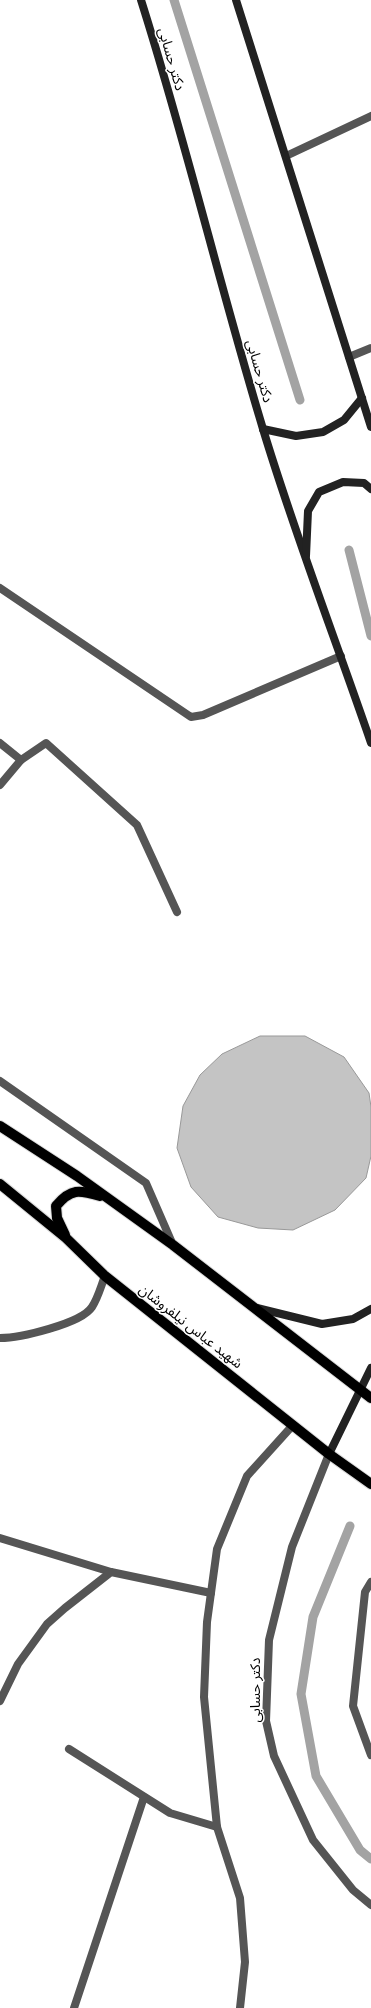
<svg xmlns="http://www.w3.org/2000/svg" width="371" height="2008" viewBox="0 0 371 2008" font-family="'IBM Plex Sans','Noto Sans Arabic',sans-serif">
  <rect width="100%" height="100%" fill="#fff"/>
  <g fill="none" stroke-linecap="round" stroke-linejoin="round">
    <g stroke="#a3a3a3" stroke-width="9">
      <polyline points="174,0 300,400"/>
      <polyline points="349,550 371,636"/>
      <polyline points="350,1526 313,1617 301,1694 316,1776 360,1850 371,1859"/>
    </g>
  </g>
  <polygon fill="#c4c4c4" stroke="#999" points="260,1036 305,1036 344,1057 369,1093 371,1107 371,1156 366,1178 335,1210 293,1230 258,1228 218,1217 191,1187 177,1148 183,1106 200,1075 222,1054"/>
  <g fill="none" stroke-linecap="round" stroke-linejoin="round">
    <g stroke="#dbdbdb" stroke-width="12">
      <g id="primary">
        <polyline points="0,1126 77,1176 173,1245 371,1398"/>
        <polyline points="0,1184 66,1238 105,1276 329,1454 371,1484"/>
        <path d="M65 1235 57 1218 56 1206C71 1188 79 1190 100 1196"/>
      </g>
    </g>
    <g stroke="#555" stroke-width="8">
      <polyline points="286,156 371,116"/>
      <polyline points="349,357 371,348"/>
      <polyline points="0,588 191,717 203,715 341,656"/>
      <polyline points="0,743 21,760"/>
      <polyline points="0,785 21,760 46,743 137,825 177,912"/>
      <polyline points="0,1081 146,1183 173,1245"/>
      <path d="M0 1338C19 1338 81 1324 92 1307 98 1298 101 1286 105 1276"/>
      <polyline points="0,1538 111,1572"/>
      <polyline points="371,1582 365,1592 353,1706 371,1755"/>
      <polyline points="0,1701 18,1664 47,1624 65,1608 111,1572 211,1593"/>
      <polyline points="69,1749 170,1813 217,1827"/>
      <polyline points="74,2008 144,1797"/>
      <polyline points="240,2008 245,1962 240,1898 217,1827 204,1697 207,1622 217,1549 247,1476 293,1425"/>
    </g>
    <polyline stroke="#555" stroke-width="8" points="329,1454 292,1547 269,1640 266,1721 274,1756 313,1840 353,1890 371,1905"/>
    <g stroke="#222" stroke-width="8">
      <path d="M141 0C186 142 220 287 263 429 295 535 335 638 371 743"/>
      <polyline points="236,0 371,427"/>
      <polyline points="263,429 296,436 323,432 344,420 362,398"/>
      <polyline points="306,556 308,511 319,492 343,482 364,483 371,489"/>
      <polyline points="257,1308 322,1324 353,1319 371,1309"/>
      <polyline points="329,1454 371,1368"/>
    </g>
    <use href="#primary" stroke="#000" stroke-width="10"/>
  </g>
  <g text-anchor="middle" stroke-width="3" stroke-linejoin="round" paint-order="stroke">
    <g font-size="14" fill="#000" stroke="#fff">
      <text transform="translate(172 59) rotate(74)" y="5">دکتر حسابی</text>
      <text transform="translate(260 371) rotate(74)" y="5">دکتر حسابی</text>
      <text transform="translate(191 1326) rotate(38)" y="5">شهید عباس نیلفروشان</text>
      <text transform="translate(255 1690) rotate(-90)" y="5">دکتر حسابی</text>
    </g>
  </g>
</svg>
